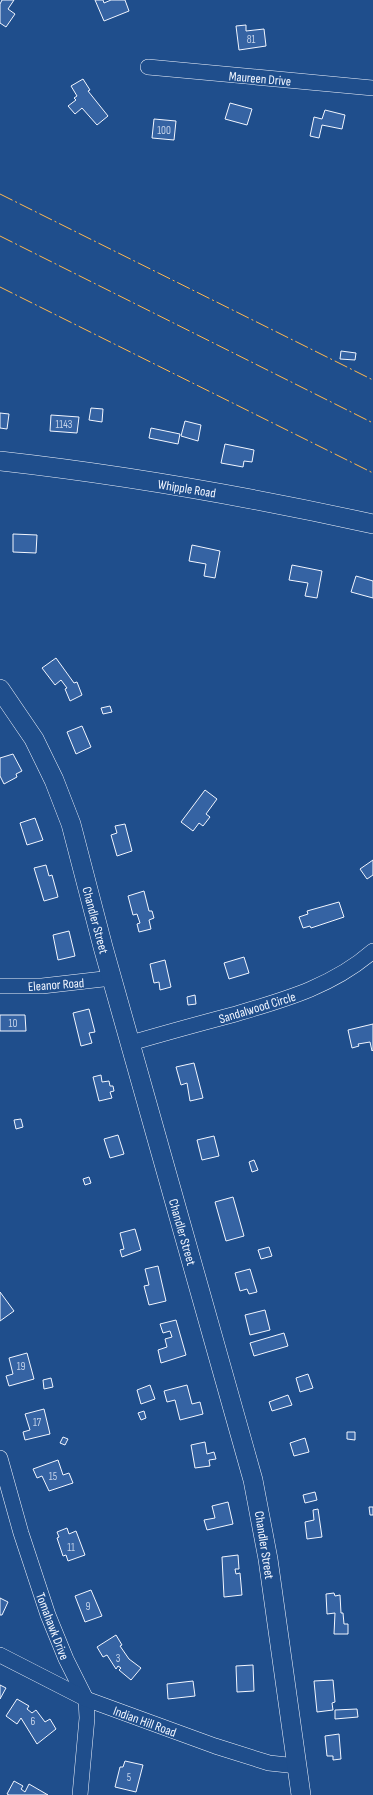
<svg xmlns="http://www.w3.org/2000/svg" width="373" height="1795" viewBox="0 0 373 1795" font-family="'Sofia Sans Condensed',sans-serif">
  <rect width="100%" height="100%" fill="#1f4e8c"/>
  <g fill="#3563a3" stroke="#f2f6ff">
    <polygon points="2,0 14,0 8,9 15,14 6,27 0,23 0,4"/>
    <polygon points="95,0 103,0 104,3 111,0 125,0 129,11 104,21"/>
    <polygon points="246,25 246,31 264,29 266,46 239,50 236,26"/>
    <polygon points="83,79 90,90 88,91 108,116 97,125 82,108 75,114 68,106 76,100 74,98 77,96 71,86"/>
    <polygon points="230,103 252,109 247,125 225,119"/>
    <polygon points="325,110 345,115 342,129 322,125 319,138 310,136 314,117 322,119"/>
    <polygon points="154,119 176,121 174,140 152,138"/>
    <polygon points="341,351 356,353 355,360 340,359"/>
    <polygon points="91,408 103,409 102,422 89,420"/>
    <polygon points="0,413 9,414 7,429 0,428"/>
    <polygon points="51,415 79,417 77,433 50,431"/>
    <polygon points="185,421 201,425 198,441 181,436"/>
    <polygon points="151,428 180,434 178,444 149,438"/>
    <polygon points="225,444 254,450 252,462 244,461 243,467 221,463"/>
    <polygon points="13,534 37,535 36,553 13,552"/>
    <polygon points="192,545 220,551 215,578 204,576 206,564 189,561"/>
    <polygon points="292,565 322,571 317,598 305,596 308,583 289,580"/>
    <polygon points="356,576 373,581 373,598 351,592"/>
    <polygon points="56,658 74,683 77,682 82,695 70,701 65,689 67,688 61,680 55,685 42,668"/>
    <polygon points="110,706 112,712 103,714 101,708"/>
    <polygon points="82,726 91,747 76,754 67,732"/>
    <polygon points="13,754 22,771 16,774 17,777 4,784 0,776 0,758"/>
    <polygon points="205,790 217,799 206,814 210,817 203,826 199,823 193,831 181,822"/>
    <polygon points="35,818 43,840 27,845 20,823"/>
    <polygon points="125,824 132,851 117,856 111,835 117,833 115,826"/>
    <polygon points="373,860 373,875 367,879 360,869"/>
    <polygon points="46,865 49,876 52,875 58,897 44,901 34,868"/>
    <polygon points="144,891 149,911 152,911 154,918 149,920 151,929 139,932 137,924 140,923 137,914 133,915 128,896"/>
    <polygon points="339,902 344,917 311,928 310,926 303,928 299,917 308,914 307,911"/>
    <polygon points="69,931 75,956 58,960 53,935"/>
    <polygon points="244,957 249,973 229,979 224,963"/>
    <polygon points="165,960 171,987 160,990 159,982 154,983 150,964"/>
    <polygon points="195,995 196,1004 188,1005 187,997"/>
    <polygon points="89,1009 95,1032 89,1033 92,1043 81,1046 73,1013"/>
    <polygon points="0,1015 25,1015 26,1031 0,1031"/>
    <polygon points="373,1024 373,1050 372,1051 370,1042 358,1044 359,1046 352,1048 348,1030"/>
    <polygon points="194,1063 203,1098 190,1101 187,1083 181,1085 176,1067"/>
    <polygon points="101,1075 102,1082 109,1081 110,1086 113,1086 114,1091 110,1092 112,1098 99,1101 93,1077"/>
    <polygon points="21,1119 23,1127 16,1129 14,1120"/>
    <polygon points="118,1135 124,1154 110,1158 104,1139"/>
    <polygon points="214,1136 219,1156 202,1160 197,1140"/>
    <polygon points="254,1160 258,1170 252,1172 249,1162"/>
    <polygon points="89,1177 91,1183 85,1185 83,1179"/>
    <polygon points="233,1197 244,1236 226,1241 215,1202"/>
    <polygon points="135,1229 141,1250 122,1257 120,1250 124,1249 120,1233"/>
    <polygon points="269,1247 272,1256 261,1259 258,1250"/>
    <polygon points="158,1266 166,1301 149,1305 144,1286 149,1285 145,1269"/>
    <polygon points="250,1269 257,1292 249,1294 247,1289 240,1291 235,1273"/>
    <polygon points="0,1292 14,1311 0,1321"/>
    <polygon points="265,1310 270,1330 250,1335 245,1315"/>
    <polygon points="176,1320 186,1355 161,1363 158,1350 167,1347 165,1339 172,1337 170,1331 163,1333 160,1324"/>
    <polygon points="284,1333 288,1346 254,1356 250,1343"/>
    <polygon points="27,1353 34,1379 9,1386 6,1376 13,1374 9,1358"/>
    <polygon points="308,1374 313,1388 300,1392 296,1378"/>
    <polygon points="51,1378 53,1387 44,1389 43,1380"/>
    <polygon points="150,1385 155,1399 141,1404 137,1390"/>
    <polygon points="187,1385 192,1404 200,1402 203,1414 180,1420 175,1400 167,1402 164,1391"/>
    <polygon points="288,1395 292,1405 272,1411 269,1402"/>
    <polygon points="44,1409 50,1434 25,1440 23,1432 30,1430 25,1414"/>
    <polygon points="144,1411 146,1418 141,1420 138,1413"/>
    <polygon points="347,1432 355,1432 355,1440 347,1439"/>
    <polygon points="63,1437 68,1439 65,1445 60,1443"/>
    <polygon points="305,1438 309,1452 294,1456 290,1443"/>
    <polygon points="205,1442 207,1454 214,1452 216,1459 209,1460 210,1466 195,1468 191,1445"/>
    <polygon points="58,1460 63,1475 69,1473 73,1483 49,1491 42,1476 37,1478 33,1469"/>
    <polygon points="315,1492 317,1500 305,1503 303,1495"/>
    <polygon points="228,1502 233,1524 207,1530 204,1520 215,1518 212,1506"/>
    <polygon points="369,1507 373,1507 373,1515 370,1515"/>
    <polygon points="318,1509 322,1537 307,1539 305,1522 314,1520 313,1510"/>
    <polygon points="67,1528 69,1534 76,1531 85,1555 68,1561 66,1555 63,1556 57,1538 59,1537 57,1532"/>
    <polygon points="238,1555 239,1569 235,1569 236,1574 240,1573 242,1595 224,1597 222,1557"/>
    <polygon points="91,1590 102,1616 85,1622 75,1596"/>
    <polygon points="334,1593 335,1596 340,1595 341,1613 343,1613 344,1624 348,1624 348,1634 334,1634 335,1613 327,1614 326,1594"/>
    <polygon points="0,1598 8,1602 2,1615 0,1615"/>
    <polygon points="116,1635 122,1645 120,1646 129,1659 141,1668 131,1680 119,1670 121,1668 118,1666 116,1669 107,1655 103,1657 97,1647"/>
    <polygon points="253,1665 254,1691 237,1692 236,1666"/>
    <polygon points="333,1680 335,1702 332,1703 333,1710 317,1712 314,1681"/>
    <polygon points="193,1681 195,1696 168,1699 167,1684"/>
    <polygon points="0,1685 6,1688 0,1699"/>
    <polygon points="17,1699 29,1706 27,1709 32,1713 36,1710 45,1722 50,1719 56,1729 37,1744 21,1718 17,1724 6,1716"/>
    <polygon points="357,1709 358,1717 335,1719 335,1710"/>
    <polygon points="339,1734 341,1759 333,1760 333,1756 327,1756 325,1736"/>
    <polygon points="125,1761 143,1765 136,1792 115,1787 120,1767 123,1767"/>
    <polygon points="14,1781 23,1786 21,1789 25,1792 29,1784 48,1795 9,1795 7,1794"/>
  </g>
  <g fill="none" stroke-linecap="round" stroke-linejoin="round">
    <g stroke="#f2f6ff" stroke-width="16">
      <g id="minor">
        <polyline points="148,67 373,88"/>
        <polyline points="0,986 42,986 112,978"/>
        <path d="M131 1043C165 1033 198 1024 232 1015 283 1000 332 987 373 951"/>
        <polyline points="0,1458 21,1533 48,1615 66,1659 86,1699 87,1718 80,1795"/>
        <polyline points="0,1655 86,1699 215,1746 269,1763 297,1766"/>
      </g>
    </g>
    <g stroke="#f2f6ff" stroke-width="20">
      <g id="major">
        <path d="M0 461C125 475 250 497 373 524"/>
        <polyline points="0,689 34,739 54,780 71,824 103,947 253,1480 268,1559 301,1795"/>
      </g>
    </g>
    <use href="#minor" stroke="#1f4e8c" stroke-width="15"/>
    <use href="#major" stroke="#1f4e8c" stroke-width="19"/>
    <g stroke="#ffb74d" stroke-width="1" stroke-dasharray="14 3 2 3" stroke-linecap="butt">
      <polyline points="0,194 373,380"/>
      <polyline points="0,236 373,423"/>
      <polyline points="0,287 373,473"/>
    </g>
  </g>
  <g text-anchor="middle" stroke-width="3" stroke-linejoin="round" paint-order="stroke">
    <g font-size="11" fill="#c3d1e8">
      <text x="251" y="43">81</text>
      <text x="164" y="134">100</text>
      <text x="64" y="428">1143</text>
      <text x="13" y="1027">10</text>
      <text x="21" y="1370">19</text>
      <text x="37" y="1426">17</text>
      <text x="53" y="1480">15</text>
      <text x="71" y="1551">11</text>
      <text x="88" y="1610">9</text>
      <text x="118" y="1662">3</text>
      <text x="33" y="1725">6</text>
      <text x="129" y="1781">5</text>
    </g>
    <g font-size="13" fill="#f2f6ff" stroke="#1f4e8c">
      <text transform="translate(260 78) rotate(5)" y="5">Maureen Drive</text>
      <text transform="translate(187 488) rotate(9)" y="5">Whipple Road</text>
      <text transform="translate(96 920) rotate(75)" y="5">Chandler Street</text>
      <text transform="translate(56 984) rotate(-4)" y="5">Eleanor Road</text>
      <text transform="translate(257 1007) rotate(-17)" y="5">Sandalwood Circle</text>
      <text transform="translate(183 1232) rotate(74)" y="5">Chandler Street</text>
      <text transform="translate(265 1545) rotate(81)" y="5">Chandler Street</text>
      <text transform="translate(53 1626) rotate(69)" y="5">Tomahawk Drive</text>
      <text transform="translate(145 1721) rotate(20)" y="5">Indian Hill Road</text>
    </g>
  </g>
</svg>
